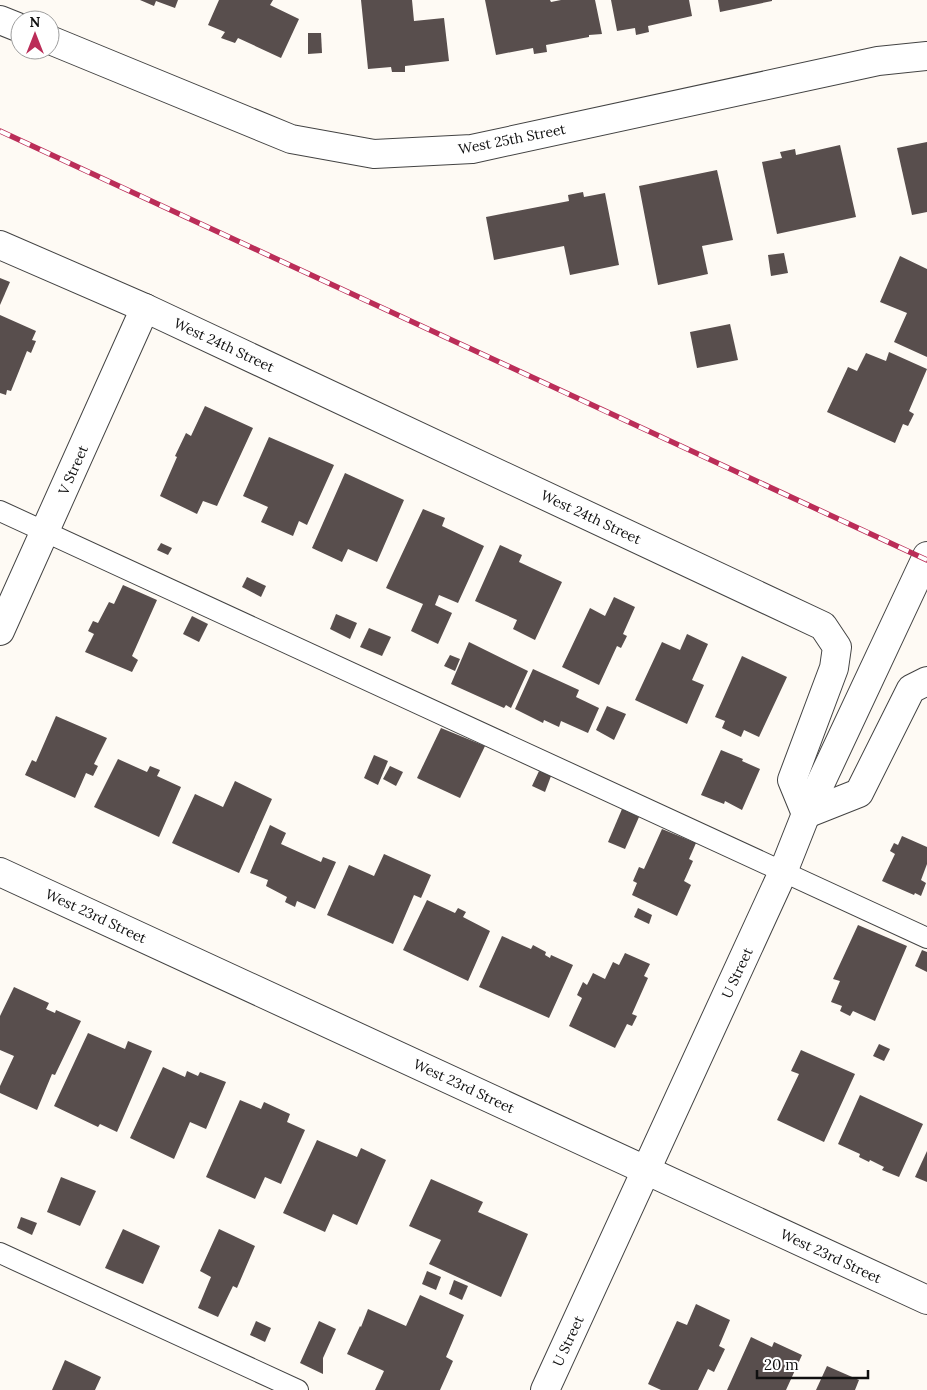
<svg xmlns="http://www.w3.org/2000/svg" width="927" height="1390" viewBox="0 0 927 1390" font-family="Lora,serif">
  <rect width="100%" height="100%" fill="#fefaf4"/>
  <g fill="#584e4d">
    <polygon points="140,0 178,0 175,8 156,1 154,6"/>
    <polygon points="219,0 273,0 270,5 299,19 281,58 238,38 235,43 221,38 225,32 208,25"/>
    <polygon points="361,0 412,0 414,21 444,18 449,61 405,66 405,72 392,72 391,67 368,69"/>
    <polygon points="485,0 550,0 551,2 561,0 595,0 602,34 589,35 589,37 546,45 547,52 534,54 533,48 496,55"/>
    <polygon points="611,0 689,0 692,16 648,26 649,32 636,35 635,28 617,31"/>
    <polygon points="718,0 772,0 772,1 720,12"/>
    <polygon points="308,33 321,33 322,53 308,54"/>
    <polygon points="927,142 927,212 912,215 897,148"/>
    <polygon points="840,145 856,217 777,234 762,162 782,158 780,152 795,149 796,155"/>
    <polygon points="717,170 733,240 702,246 708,274 658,285 639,186"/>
    <polygon points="583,192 584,197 605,193 619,265 570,275 564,246 494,260 486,217 569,201 568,195"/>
    <polygon points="784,253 788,273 771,276 768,255"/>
    <polygon points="900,256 927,269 927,357 894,342 907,313 880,302"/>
    <polygon points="0,278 10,282 0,305"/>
    <polygon points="0,315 36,331 32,340 36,341 31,353 27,351 11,391 7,390 6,395 0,393"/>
    <polygon points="730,324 738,360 697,368 690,332"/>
    <polygon points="889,352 927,369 909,411 914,414 908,426 903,424 895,443 827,412 848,367 857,371 866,353 886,361"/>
    <polygon points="205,406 253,428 217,506 203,501 197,514 160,496 177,457 175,456 186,433 191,436"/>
    <polygon points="269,437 334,465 307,525 299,521 293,536 261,522 268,507 243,496"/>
    <polygon points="345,473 404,500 377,562 348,549 342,562 312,548"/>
    <polygon points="423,509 445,518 442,526 484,546 458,603 439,595 435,605 452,613 438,644 411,631 423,604 386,588"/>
    <polygon points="161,543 172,548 168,555 157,550"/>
    <polygon points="500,545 522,555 519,562 562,582 535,640 513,629 517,620 475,601"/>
    <polygon points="247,577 266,586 261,597 242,587"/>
    <polygon points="123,585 157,600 132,656 138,660 132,672 85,652 94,634 88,631 93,621 98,623 109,602 114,604"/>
    <polygon points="614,597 635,607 623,634 627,636 621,648 617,646 599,685 562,667 590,608 605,616"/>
    <polygon points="336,614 357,623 350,639 330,629"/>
    <polygon points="192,616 208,624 199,642 183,634"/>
    <polygon points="369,628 391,637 382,656 360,647"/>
    <polygon points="687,634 708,644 692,680 704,685 687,724 635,700 662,642 680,650"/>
    <polygon points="469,642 528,671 511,708 506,705 504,708 451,684"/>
    <polygon points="450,655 460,659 455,671 444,666"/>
    <polygon points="742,656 787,677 759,737 744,730 741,737 722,728 725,721 715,717"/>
    <polygon points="533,669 579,690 576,697 599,708 588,733 561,721 559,727 544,720 543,723 515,709"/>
    <polygon points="607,706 626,714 614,740 596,730"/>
    <polygon points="56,716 107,738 94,764 98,766 93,776 86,773 75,798 25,775 32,760 36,762"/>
    <polygon points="441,728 485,746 460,798 417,778"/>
    <polygon points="721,750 743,759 742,761 760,769 742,810 725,801 724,804 701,795"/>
    <polygon points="374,755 388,761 378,785 364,778"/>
    <polygon points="118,759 147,772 150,766 160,770 157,776 181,787 159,837 94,807"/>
    <polygon points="390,766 403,772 396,786 383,779"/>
    <polygon points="539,771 551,776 545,792 532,786"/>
    <polygon points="235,781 272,799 239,873 172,843 195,794 223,807"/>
    <polygon points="622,809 639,817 625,849 608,842"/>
    <polygon points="270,825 286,833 281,844 321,862 323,857 336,862 315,909 297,901 295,907 285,902 287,897 266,886 268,880 250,873"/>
    <polygon points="662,829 696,843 689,859 693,861 684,881 691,885 677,916 632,895 637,883 633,881 639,867 644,869"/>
    <polygon points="902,836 927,847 927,864 921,880 926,883 921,896 915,893 914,895 882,881 895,854 890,851 894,843 898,845"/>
    <polygon points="384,854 431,875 421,898 414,895 393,944 327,915 349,865 374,876"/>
    <polygon points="427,900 455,913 458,908 466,912 463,917 490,931 468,981 403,950"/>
    <polygon points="638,908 652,915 649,924 634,917"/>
    <polygon points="858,925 907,946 875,1021 853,1011 850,1016 840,1011 842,1006 831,1002 840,981 833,979"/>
    <polygon points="502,936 531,949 533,945 546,952 545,955 550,958 551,955 573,965 549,1018 479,987"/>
    <polygon points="922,950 927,952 927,972 915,966"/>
    <polygon points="625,953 650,964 644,976 648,978 632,1014 637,1016 632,1026 627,1024 615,1048 569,1026 582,998 577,995 583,982 587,985 593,973 605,979 613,962 619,965"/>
    <polygon points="14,987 49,1003 46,1009 55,1013 56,1010 81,1021 55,1075 52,1074 37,1110 0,1093 0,1086 14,1056 0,1050 0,1016"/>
    <polygon points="88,1033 125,1049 128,1041 152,1051 117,1132 100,1124 98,1127 54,1106"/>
    <polygon points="879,1044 890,1049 884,1061 873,1056"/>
    <polygon points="801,1050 855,1074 824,1142 777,1120 799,1074 791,1071"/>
    <polygon points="163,1067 185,1077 187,1071 198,1076 200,1072 226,1082 206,1129 190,1122 174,1159 130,1138"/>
    <polygon points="860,1095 923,1124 899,1177 882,1170 884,1167 870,1160 869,1162 859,1157 860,1154 838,1144"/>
    <polygon points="240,1100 261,1109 264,1102 290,1114 287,1122 305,1130 281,1184 265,1177 255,1199 206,1177"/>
    <polygon points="317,1140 357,1157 361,1148 386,1160 357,1225 333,1214 325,1232 283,1213"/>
    <polygon points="927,1151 927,1182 915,1177"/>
    <polygon points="61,1177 96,1191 80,1226 47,1212"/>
    <polygon points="431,1179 483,1202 478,1212 528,1234 501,1297 429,1264 441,1240 409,1226"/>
    <polygon points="21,1217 37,1223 32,1235 17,1228"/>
    <polygon points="123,1229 160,1246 143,1284 105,1268"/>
    <polygon points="219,1229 255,1246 237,1288 233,1286 218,1317 198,1308 211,1277 200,1271"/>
    <polygon points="427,1271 441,1277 436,1290 422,1284"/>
    <polygon points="454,1280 468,1286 462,1300 449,1294"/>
    <polygon points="420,1295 464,1315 446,1357 453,1361 440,1390 375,1390 384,1371 347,1354 360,1326 361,1327 368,1309 406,1326"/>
    <polygon points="696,1304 730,1320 719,1346 725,1349 714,1372 708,1369 698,1390 661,1390 648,1384 677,1321 687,1325"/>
    <polygon points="256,1321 271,1328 265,1342 250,1335"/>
    <polygon points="319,1321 336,1329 323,1358 323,1374 300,1363"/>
    <polygon points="751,1337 772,1347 774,1342 802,1355 786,1390 727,1390"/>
    <polygon points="65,1360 101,1377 95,1390 52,1390"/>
    <polygon points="827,1366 859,1380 855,1390 816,1390"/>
  </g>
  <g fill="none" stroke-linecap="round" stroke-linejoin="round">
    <g stroke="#434343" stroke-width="22">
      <g id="lane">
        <polyline points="0,511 927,938"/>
        <polyline points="0,1253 298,1390"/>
      </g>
    </g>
    <g stroke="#434343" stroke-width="30">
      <g id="street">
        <polyline points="0,20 20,28"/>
        <polyline points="50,40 291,139 374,154 472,149 878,61 927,56"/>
        <polyline points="0,245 145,308 823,626 837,647 834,668 792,780 806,814 859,793 911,689 927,681"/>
        <polyline points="0,631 145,308"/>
        <polyline points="0,872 927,1300"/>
        <polyline points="545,1390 783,872 806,814 927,556"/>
      </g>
    </g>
    <use href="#lane" stroke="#fff" stroke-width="20"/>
    <use href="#street" stroke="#fff" stroke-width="28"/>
    <g stroke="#bb2d58" stroke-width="5.5">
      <polyline id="rail" points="0,131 927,560"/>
    </g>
    <use href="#rail" stroke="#fff" stroke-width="4" stroke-dasharray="11" stroke-linecap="butt"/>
  </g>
  <g text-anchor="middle" stroke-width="5" stroke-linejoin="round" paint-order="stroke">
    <g font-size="14" fill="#101010" stroke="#fff">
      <text transform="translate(512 139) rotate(-11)" y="5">West 25th Street</text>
      <text transform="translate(224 345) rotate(25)" y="5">West 24th Street</text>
      <text transform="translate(73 470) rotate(-66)" y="5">V Street</text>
      <text transform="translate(591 517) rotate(25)" y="5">West 24th Street</text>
      <text transform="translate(96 916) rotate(25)" y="5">West 23rd Street</text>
      <text transform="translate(737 973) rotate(-65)" y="5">U Street</text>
      <text transform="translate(464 1086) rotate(25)" y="5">West 23rd Street</text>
      <text transform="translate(831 1256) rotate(25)" y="5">West 23rd Street</text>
      <text transform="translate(568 1341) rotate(-65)" y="5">U Street</text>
    </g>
  </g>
  <g transform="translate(35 35)"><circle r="24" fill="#ffffff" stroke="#9f9f9f"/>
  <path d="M0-4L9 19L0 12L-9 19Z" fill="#bb2d58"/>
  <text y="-8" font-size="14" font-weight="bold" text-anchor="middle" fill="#101010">N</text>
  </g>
  <path d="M757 1370v8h111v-8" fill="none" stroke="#101010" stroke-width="2.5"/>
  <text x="764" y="1370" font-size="15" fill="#101010" stroke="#ffffff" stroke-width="4" paint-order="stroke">20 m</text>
</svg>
